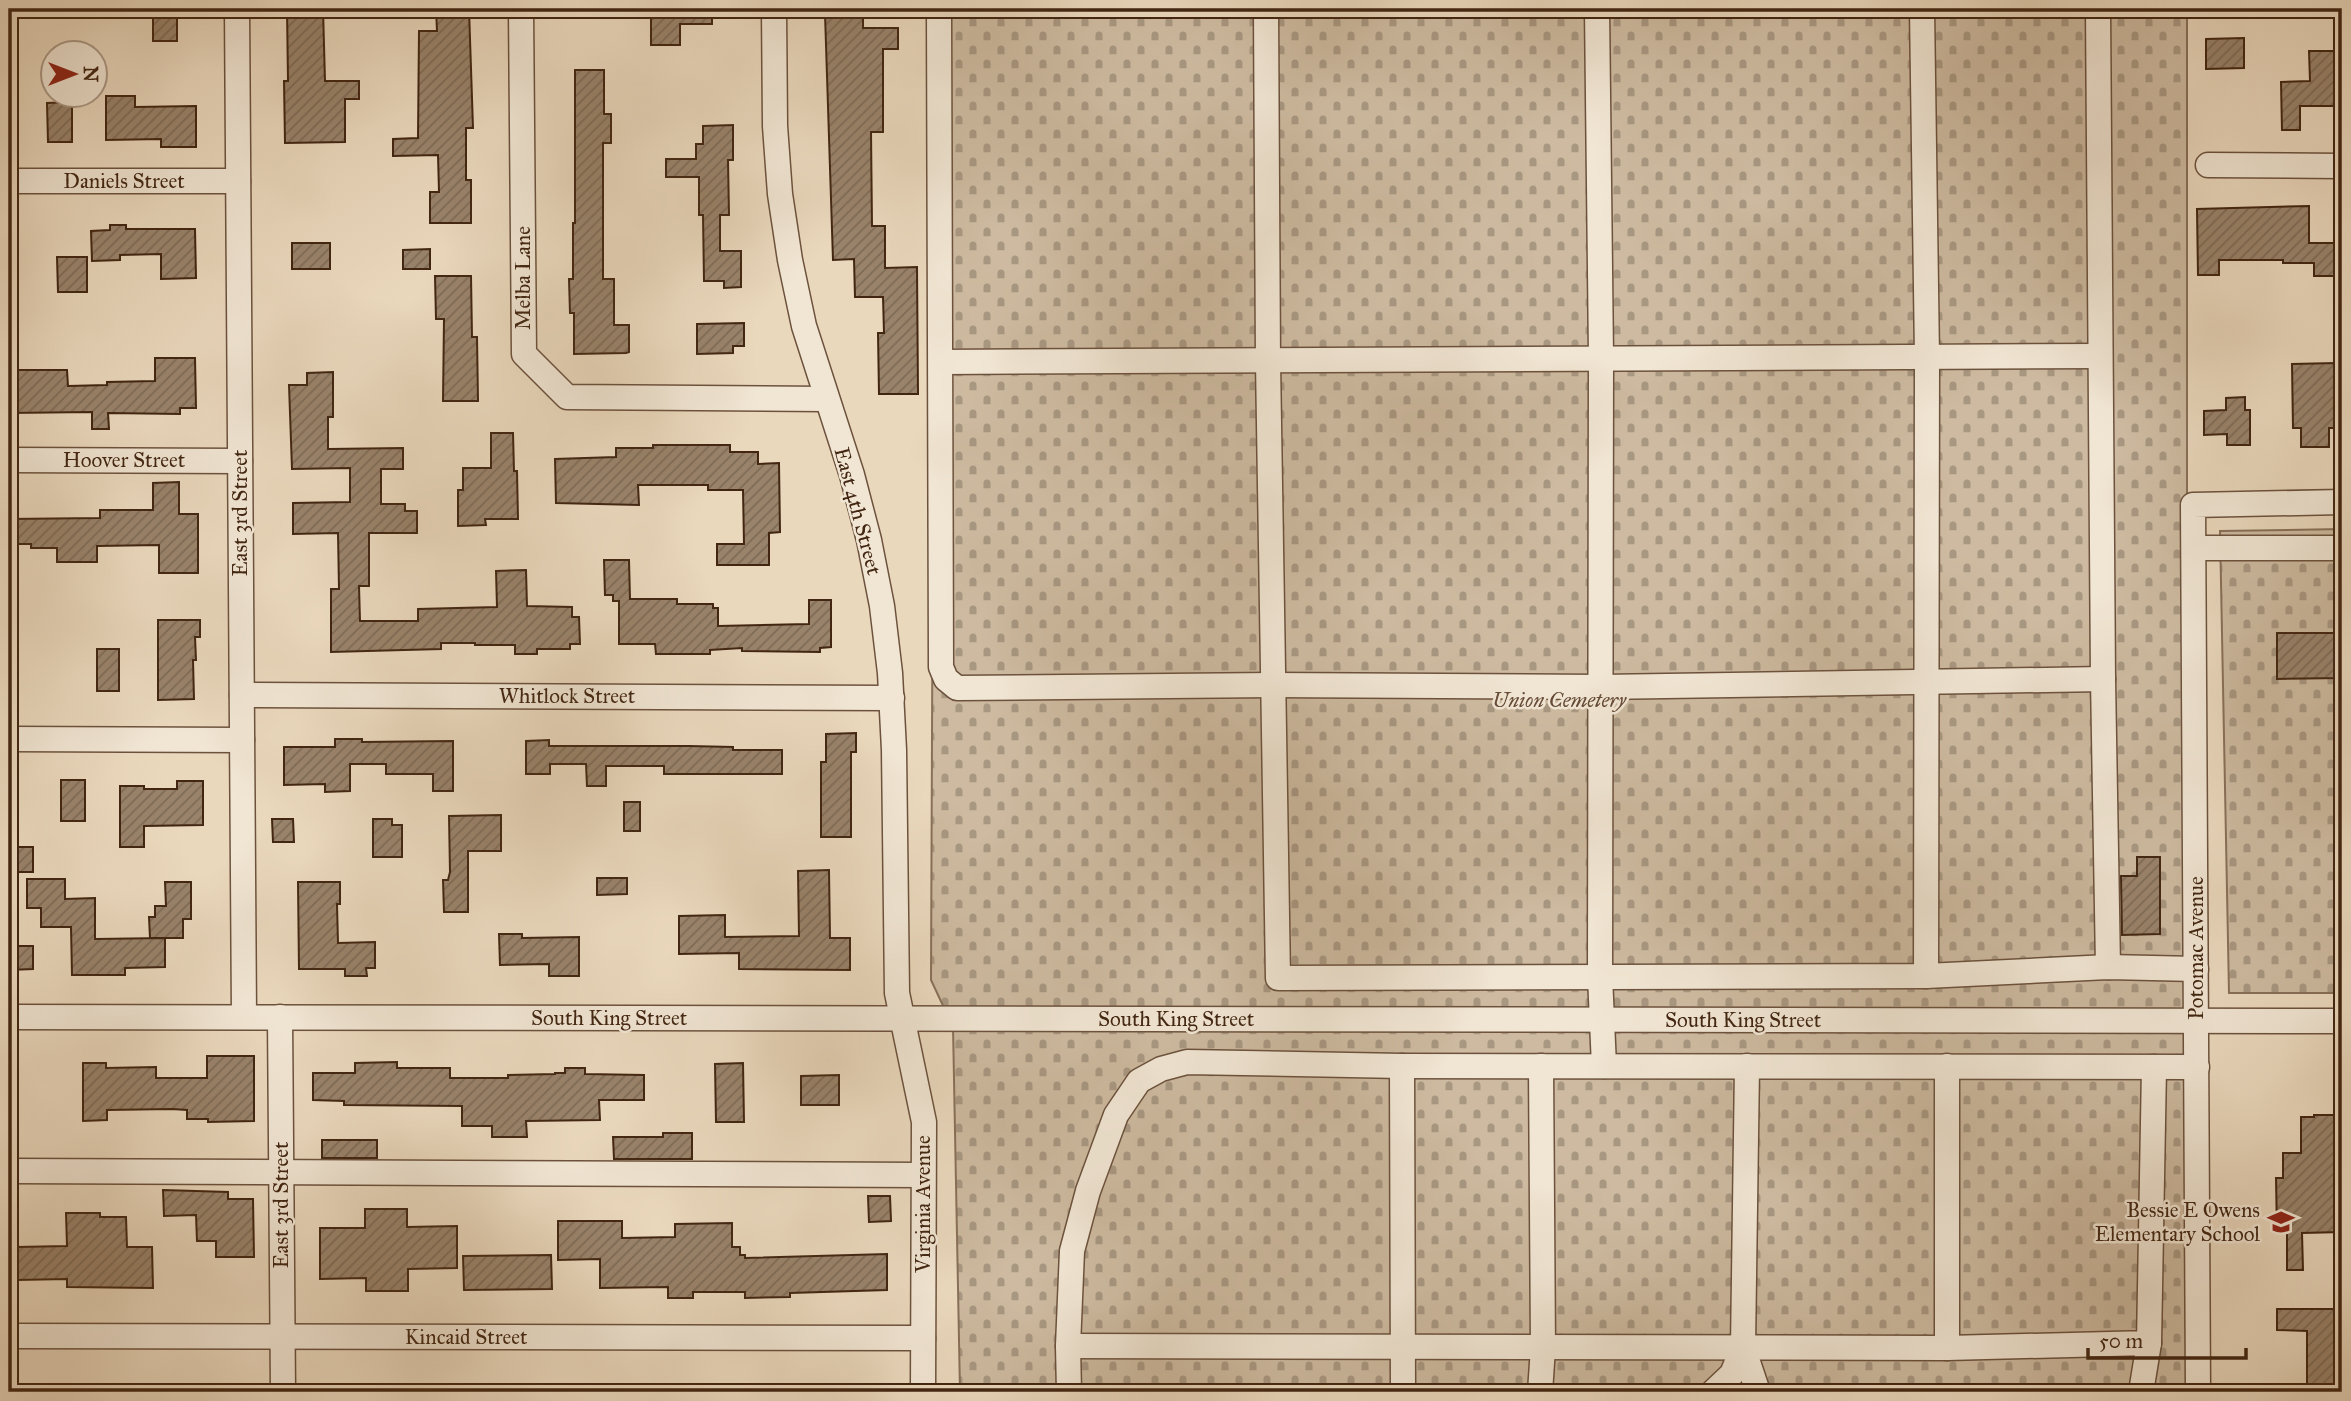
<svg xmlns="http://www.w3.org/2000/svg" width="2351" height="1401" viewBox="0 0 2351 1401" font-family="'IM FELL Great Primer',serif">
  <defs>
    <pattern id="cemetery-stones" width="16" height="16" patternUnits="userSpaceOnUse" patternTransform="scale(1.75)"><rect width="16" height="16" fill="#cdbaa0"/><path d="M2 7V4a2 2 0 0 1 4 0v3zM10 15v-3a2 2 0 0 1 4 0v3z" fill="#a89781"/></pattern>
    <pattern id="building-hatch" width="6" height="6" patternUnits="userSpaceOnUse" patternTransform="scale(1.75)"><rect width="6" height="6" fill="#99836b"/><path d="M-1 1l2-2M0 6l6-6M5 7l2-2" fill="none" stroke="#7e6b57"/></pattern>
  </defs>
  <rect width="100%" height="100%" fill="#ead8bd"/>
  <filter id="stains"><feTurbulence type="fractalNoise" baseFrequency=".00286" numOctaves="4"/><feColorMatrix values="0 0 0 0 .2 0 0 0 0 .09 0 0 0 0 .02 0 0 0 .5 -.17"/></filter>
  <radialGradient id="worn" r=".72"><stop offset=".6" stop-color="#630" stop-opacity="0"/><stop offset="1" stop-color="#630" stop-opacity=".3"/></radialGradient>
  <g fill="url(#cemetery-stones)" stroke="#887059" stroke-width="2">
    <polygon points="935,9 2187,9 2187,1392 960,1392 953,1027 931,980"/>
    <polygon points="2342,529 2342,993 2229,993 2220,531"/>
  </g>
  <g fill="url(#building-hatch)" stroke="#422612" stroke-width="2">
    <rect x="153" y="9" width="24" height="32"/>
    <polygon points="287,9 323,9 325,81 359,81 359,99 345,99 345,142 285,143 284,81 288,81"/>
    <polygon points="436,9 469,9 473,128 466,128 466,180 471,180 471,223 430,223 430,192 439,192 438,155 393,156 393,139 418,138 419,31 437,31"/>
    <polygon points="651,9 712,9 712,24 680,24 680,45 651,45"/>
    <polygon points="825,14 863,14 863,28 898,28 898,49 883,49 883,132 871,132 872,226 885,226 885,268 917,267 918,394 879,394 878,333 884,333 883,297 855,297 854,259 833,260"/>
    <polygon points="2244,38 2244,68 2206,69 2206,39"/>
    <polygon points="2309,51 2338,51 2338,106 2300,106 2300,130 2282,130 2281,82 2310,81"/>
    <polygon points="575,70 604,70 604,114 611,114 611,143 603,143 603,279 614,279 614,325 629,325 629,352 626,353 574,354 574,313 570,313 569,279 573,279 573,223 575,223"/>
    <polygon points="106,96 135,96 135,107 196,106 196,147 161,147 161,139 106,140"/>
    <polygon points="72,102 72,142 48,142 47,103"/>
    <polygon points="733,125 733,160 728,160 729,215 720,215 720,251 741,251 741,287 724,288 724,281 704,281 703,215 699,215 699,177 666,177 666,159 696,159 696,144 703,144 703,126"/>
    <polygon points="2309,206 2309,243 2335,243 2335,276 2314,276 2314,263 2283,263 2283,260 2219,260 2219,275 2198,275 2197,209"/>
    <polygon points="110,225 126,225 126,229 195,229 196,278 161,279 161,254 120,255 120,260 92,261 91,231 110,230"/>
    <rect x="292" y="243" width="38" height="26"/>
    <polygon points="430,249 430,269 403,269 403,250"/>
    <polygon points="57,257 87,257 87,292 58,292"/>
    <polygon points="435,276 471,276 472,337 477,337 478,401 443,401 444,319 436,319"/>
    <polygon points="744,323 744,346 733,346 733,353 697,354 697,324"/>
    <polygon points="155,358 195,358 196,408 180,408 180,414 108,413 109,429 92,429 92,412 9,413 9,370 67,370 68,386 107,385 107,382 155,381"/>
    <polygon points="2336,363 2337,428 2329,428 2329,447 2301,447 2301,428 2293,428 2292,364"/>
    <polygon points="333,372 333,417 328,417 328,449 403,448 403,469 381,469 381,504 405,504 405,511 417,511 417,533 369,533 369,586 359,586 360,621 418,621 418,609 497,607 496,571 526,570 527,606 572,607 572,617 579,617 580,644 570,644 570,649 537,649 537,654 515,654 515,645 475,645 475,643 441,643 441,649 331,652 331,589 339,589 338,533 293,534 293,503 350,502 350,468 292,469 289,385 307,385 307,373"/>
    <polygon points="2245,397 2245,410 2250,410 2250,445 2227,445 2227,434 2204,435 2204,411 2226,410 2226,398"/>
    <polygon points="491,433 513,433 514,471 517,471 518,519 485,519 486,525 458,526 458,490 463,490 463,468 491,468"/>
    <polygon points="653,445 730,445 730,452 758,452 758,464 779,463 780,532 769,533 769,565 717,565 717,544 744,544 743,490 708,490 708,485 638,485 639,505 556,503 555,459 616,457 616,448 653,448"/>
    <polygon points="179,482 179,514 198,514 198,573 159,573 159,545 97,546 97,562 57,562 57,548 31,548 31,544 9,544 9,519 100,518 100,510 153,510 153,483"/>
    <polygon points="604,560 629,560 630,599 677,599 677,604 713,604 713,608 718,608 718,626 809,624 809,600 831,600 831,647 820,648 820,652 742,651 742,648 710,650 710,654 656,654 655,644 619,644 619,601 613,601 613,595 605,595"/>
    <polygon points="158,620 200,620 200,637 195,637 196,660 193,660 194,699 158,700"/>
    <polygon points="2277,633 2342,633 2342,678 2277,679"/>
    <rect x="97" y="649" width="22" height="42"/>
    <polygon points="856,733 856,752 851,752 851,837 821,837 821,762 826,762 826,734"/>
    <polygon points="335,739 362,739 362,742 453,741 453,791 433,791 433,774 386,774 386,764 350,764 350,791 325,792 325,784 284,785 284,747 335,747"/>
    <polygon points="549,740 549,746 689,746 733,747 733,750 782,750 782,774 664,774 664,766 606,766 606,786 587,786 586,764 550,764 550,774 526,774 526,741"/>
    <rect x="61" y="780" width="24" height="41"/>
    <polygon points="177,781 203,781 203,825 144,826 144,847 120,847 120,786 144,786 144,789 177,789"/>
    <rect x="624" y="802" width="16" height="29"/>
    <polygon points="501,815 501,851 468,851 468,912 444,912 443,880 448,880 450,872 449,816"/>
    <polygon points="272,819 293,819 294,842 273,842"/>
    <polygon points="373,819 392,819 392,825 402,825 402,857 373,857"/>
    <polygon points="11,847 33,847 33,872 12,872"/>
    <polygon points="2137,857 2160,857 2160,934 2122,935 2121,876 2137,876"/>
    <polygon points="829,870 830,938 850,938 850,970 739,969 739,953 679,954 679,916 725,915 725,937 799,936 798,871"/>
    <polygon points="597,878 627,878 627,894 597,895"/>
    <polygon points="27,879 65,879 65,899 95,898 95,939 165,938 165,967 125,968 125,975 72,975 71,927 41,927 41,908 27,908"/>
    <polygon points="165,882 191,882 191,919 183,919 183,938 150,938 149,917 155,917 155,906 166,906"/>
    <polygon points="298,882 340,882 340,904 337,904 338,943 375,942 375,968 366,968 367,976 345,976 345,969 299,969"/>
    <polygon points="499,934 522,934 522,938 579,937 579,976 549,976 549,964 500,965"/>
    <polygon points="9,946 33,946 33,969 9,970"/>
    <polygon points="207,1056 254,1056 254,1121 208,1122 208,1119 187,1119 187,1110 172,1109 107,1110 107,1120 83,1121 83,1063 106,1063 106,1068 156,1067 156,1078 207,1078"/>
    <polygon points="397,1062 397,1068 450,1068 450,1078 508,1078 508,1075 555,1074 555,1073 565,1073 565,1068 585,1068 585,1074 644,1075 644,1100 599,1100 600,1120 526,1121 527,1137 492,1137 492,1126 462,1126 462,1106 344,1105 344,1101 313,1100 313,1073 355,1073 355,1063"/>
    <polygon points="743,1063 744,1122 716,1122 715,1064"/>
    <polygon points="839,1075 839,1105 801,1105 801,1076"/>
    <polygon points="2314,1115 2342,1115 2342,1232 2302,1233 2303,1270 2287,1270 2287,1233 2277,1233 2276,1178 2283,1178 2283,1153 2301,1153 2301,1117 2314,1117"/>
    <polygon points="663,1133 692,1133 692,1159 614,1159 613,1137 663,1137"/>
    <rect x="322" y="1140" width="55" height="18"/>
    <polygon points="163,1190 228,1192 228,1199 253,1199 254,1257 216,1257 216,1241 197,1241 196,1215 164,1216"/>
    <polygon points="868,1196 890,1196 891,1221 869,1222"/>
    <polygon points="365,1209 407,1209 407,1227 457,1226 457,1268 408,1269 408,1291 366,1291 366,1278 320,1279 320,1228 365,1228"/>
    <polygon points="66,1213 100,1213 100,1217 126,1217 127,1247 152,1247 153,1288 67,1287 67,1279 17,1280 17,1247 67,1246"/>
    <polygon points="558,1221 622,1221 622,1238 675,1237 675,1224 732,1223 732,1247 740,1247 740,1255 745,1255 745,1258 887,1254 887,1290 790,1293 790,1297 745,1298 745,1292 693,1292 693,1298 668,1298 668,1287 600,1288 600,1259 558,1260"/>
    <polygon points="551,1255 552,1289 464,1290 463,1256"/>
    <polygon points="2277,1309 2342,1309 2342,1392 2307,1392 2307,1331 2277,1330"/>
  </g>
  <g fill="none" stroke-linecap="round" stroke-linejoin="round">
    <g stroke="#6c523d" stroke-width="27">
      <g id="minor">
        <polyline points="237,9 244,1017"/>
        <polyline points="521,9 524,354 567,397 826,399"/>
        <polyline points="774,9 775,126 780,194 790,260 804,326 852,475 869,540 882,606 890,673 894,750 897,993 924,1122 923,1392"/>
        <polyline points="939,9 941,667 946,679 957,688 1272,685 1601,687 2103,679"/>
        <polyline points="1266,9 1268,362 1278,978 1926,976 2108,967 2196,969"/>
        <polyline points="1597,9 1601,357 1600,976 1604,1066"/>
        <polyline points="1922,9 1927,357 1926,976"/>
        <polyline points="2098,9 2103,679 2108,967"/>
        <polyline points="2208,165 2342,166"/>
        <polyline points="9,181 238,181"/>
        <polyline points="941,362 2100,356"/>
        <polyline points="9,460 240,461"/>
        <polyline points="2194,548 2342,548"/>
        <polyline points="242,695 892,698"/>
        <polyline points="9,739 242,740"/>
        <polyline points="9,1017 2342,1021"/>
        <polyline points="280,1017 283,1392"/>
        <polyline points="1402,1066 1403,1392"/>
        <polyline points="9,1171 923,1175"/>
        <polyline points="9,1336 923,1338"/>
        <polyline points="1068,1346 1947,1348 2149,1343 2154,1067"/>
        <polyline points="1743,1347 1758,1392"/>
        <polyline points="1947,1348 1947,1066"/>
        <polyline points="1069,1392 1068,1346 1072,1251 1088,1191 1116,1115 1139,1081 1161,1069 1187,1062 1402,1066 2197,1067"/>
        <polyline points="1540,1392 1543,1348 1541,1066"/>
        <polyline points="1713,1392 1732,1374 1743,1347 1747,1066"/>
        <polyline points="2141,1392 2149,1343"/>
        <polyline points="2198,1392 2193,505 2342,502"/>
      </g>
    </g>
    <use href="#minor" stroke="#f1e6d4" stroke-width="24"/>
  </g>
  <defs>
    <g id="school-bare" transform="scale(2.1)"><path d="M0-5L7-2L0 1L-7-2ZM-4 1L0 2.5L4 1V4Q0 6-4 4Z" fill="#8f2418" stroke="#f1e6d4" stroke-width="2.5" paint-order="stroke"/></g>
  </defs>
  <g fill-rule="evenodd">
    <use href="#school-bare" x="2281" y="1222"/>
  </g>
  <g text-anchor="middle" stroke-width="5" stroke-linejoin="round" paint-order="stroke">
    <g font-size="21" fill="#422612" stroke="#f1e6d4">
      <text x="124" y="188">Daniels Street</text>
      <text transform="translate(523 278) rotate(-90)" y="7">Melba Lane</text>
      <text x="124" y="467">Hoover Street</text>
      <text transform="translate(858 511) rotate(75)" y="7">East 4th Street</text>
      <text transform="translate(240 513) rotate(-90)" y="7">East 3rd Street</text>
      <text x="567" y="703">Whitlock Street</text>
      <text transform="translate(2196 948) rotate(-90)" y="7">Potomac Avenue</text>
      <text x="609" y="1025">South King Street</text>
      <text x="1176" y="1026">South King Street</text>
      <text x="1743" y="1027">South King Street</text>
      <text transform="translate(923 1204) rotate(-90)" y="7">Virginia Avenue</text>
      <text transform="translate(281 1205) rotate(-90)" y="7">East 3rd Street</text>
      <text x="466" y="1344">Kincaid Street</text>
    </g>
    <g font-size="21" font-style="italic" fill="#654b36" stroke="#f1e6d4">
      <text x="1559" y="707">Union Cemetery</text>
    </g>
    <g font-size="21" fill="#422612" stroke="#f1e6d4" text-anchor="end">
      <text x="2260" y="1217">Bessie E Owens<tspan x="2260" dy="24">Elementary School</tspan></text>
    </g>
  </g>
  <rect width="2351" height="1401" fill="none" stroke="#ead8bd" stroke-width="35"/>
  <rect x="10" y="10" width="2330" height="1380" fill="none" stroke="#422612" stroke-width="3.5"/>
  <rect x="18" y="18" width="2316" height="1366" fill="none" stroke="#422612" stroke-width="2"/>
  <g transform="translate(74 74) rotate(90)"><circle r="33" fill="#f1e6d4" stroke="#ab9986" stroke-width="2"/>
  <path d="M0-5L12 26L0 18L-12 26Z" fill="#8f2418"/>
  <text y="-10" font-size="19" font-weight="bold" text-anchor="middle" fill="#422612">N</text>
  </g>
  <path d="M2088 1348v10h158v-10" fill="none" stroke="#422612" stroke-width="3.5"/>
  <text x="2099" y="1348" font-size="21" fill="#422612" stroke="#f1e6d4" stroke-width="5" paint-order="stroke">50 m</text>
  <rect width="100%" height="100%" filter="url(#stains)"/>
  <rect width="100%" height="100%" fill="url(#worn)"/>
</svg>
